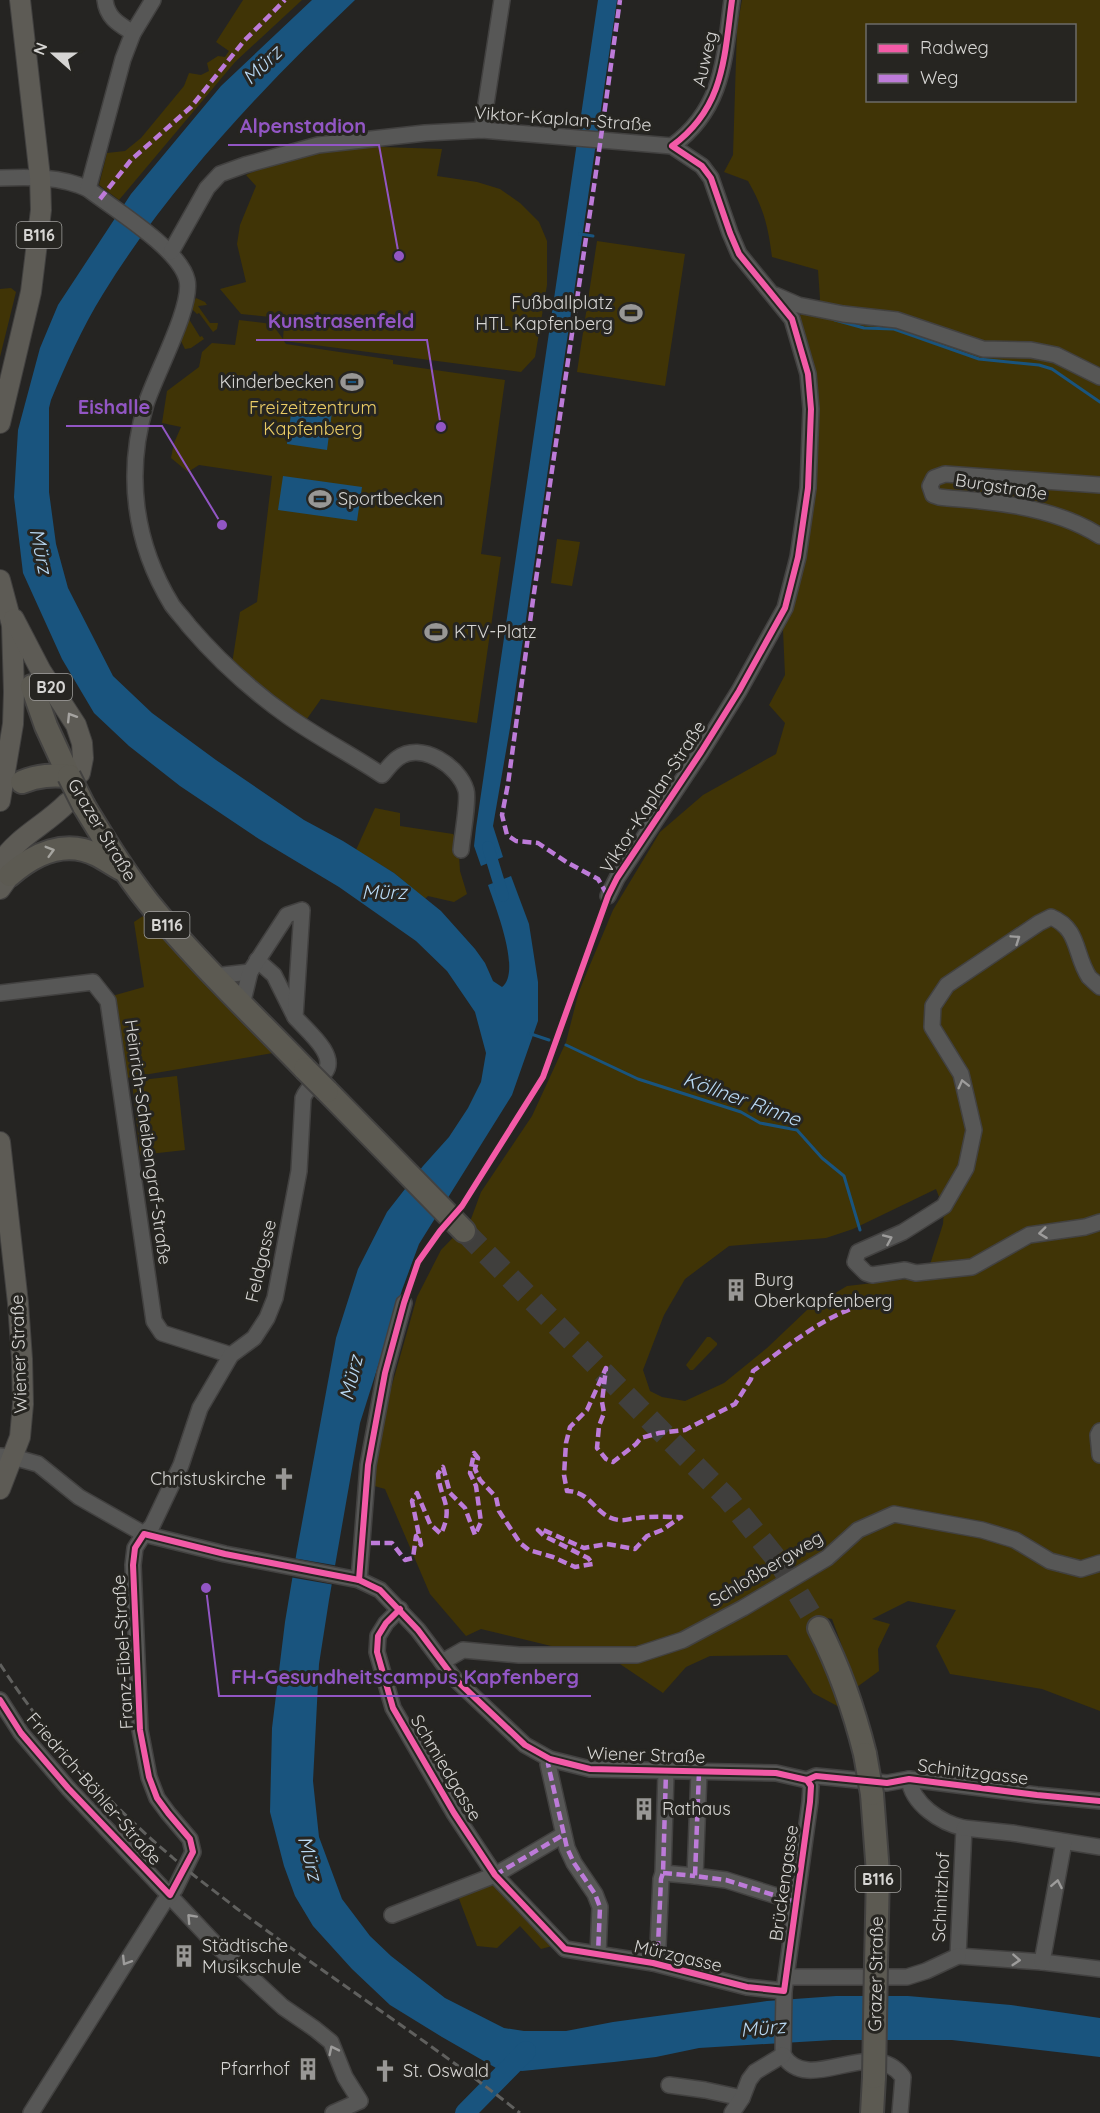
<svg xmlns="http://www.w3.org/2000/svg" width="1100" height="2113" viewBox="0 0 1100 2113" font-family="Quicksand,sans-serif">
  <rect width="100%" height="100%" fill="#252422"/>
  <g fill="#403406" fill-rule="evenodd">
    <polygon points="243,0 302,0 235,62 119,200 99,185 107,153 125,151 141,138 184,86 189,73 201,75 209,71 207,63 218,56 225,57 229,51 216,42"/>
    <path d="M742 0H1100V1711L1042 1689 950 1674 936 1646 956 1610 908 1601 872 1619 890 1624 878 1649 879 1671 857 1687 832 1619 827 1618 830 1623 812 1634 828 1671 841 1708 813 1693 787 1655 710 1656 686 1667 663 1693 617 1662 481 1629 466 1636 430 1594 385 1489 371 1485 384 1413 417 1297 441 1250 471 1219 481 1192 532 1116 566 1042 579 991 613 910 660 832 703 795 776 754 785 723 769 705 785 675 783 630 804 562 814 501 819 432 814 389 797 318 806 310 815 314 820 299 818 270 772 257C768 226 764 209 748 181L724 172 733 155 737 28ZM868 26H1074V100H868ZM936 1189 944 1210 943 1224 926 1277 847 1286 807 1310 767 1348 724 1383 685 1401 662 1397 650 1391 643 1370 664 1315 685 1279 729 1246 826 1238 853 1229Z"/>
    <path d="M352 146 442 149 437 176 477 182 500 189 520 203 539 222 547 241V285L535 357 521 372 284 341 286 344 393 360V364L505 380 481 554 501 557 477 723 321 699 304 723 232 664 240 612 257 602 272 476 199 465 188 472 171 458 174 443 181 427 162 423 167 391 199 367 202 352 212 343 235 345 239 320 272 324 283 339 284 326 270 317 241 314 220 289 246 282 237 244 240 225 256 186 246 175C279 160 317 154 352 146Z"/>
    <polygon points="597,241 685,254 665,386 577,372"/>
    <polygon points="11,288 16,292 0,357 0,289"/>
    <polygon points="196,298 205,302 207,305 198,306 210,323 218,323 217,329 213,332 199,313 197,314 190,307"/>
    <polygon points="187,316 200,337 202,336 204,339 191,348 185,349 180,339"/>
    <polygon points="557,539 580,542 572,586 551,583"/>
    <polygon points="375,808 400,813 400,826 453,834 458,841 460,871 467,894 454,902 428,896 425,899 394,873 356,850"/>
    <polygon points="143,916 273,1053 126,1078 112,996 144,987 134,922"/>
    <polygon points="177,1076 185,1150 140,1155 132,1081"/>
    <polygon points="707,1337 710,1337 717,1343 717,1345 693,1370 690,1370 686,1365"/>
    <polygon points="489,1877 556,1945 541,1949 520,1926 497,1948 477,1946 456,1891"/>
  </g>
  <g fill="#19547e">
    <path d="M312 0H355C263 87 170 185 103 294 82 328 66 364 51 400L49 408V492L56 544 68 588 113 676 152 713 216 760 304 820 343 841 394 873 441 911 475 949 485 963 493 981 502 987C522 972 495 906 488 885L511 876 529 924 538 982V1021L512 1095 419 1244 402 1290 360 1423 329 1600 319 1664 313 1781 319 1837 342 1899 370 1936 391 1956 445 1998 504 2028 524 2031H566L613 2022 767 2001 836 1996H908L1011 2005 1100 2018V2057L952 2040H833L699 2048 656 2057 614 2062 522 2071 496 2068 442 2037 390 2005 352 1969 313 1926 295 1896 284 1866 270 1812 272 1728 285 1622 297 1550 336 1338 358 1269 387 1212 423 1166 449 1137 468 1108 481 1082 486 1053 475 1012 447 971 416 941 339 887 259 839 180 786 129 746 94 713 62 659 23 573 14 497 18 430 40 348 58 305 131 194 221 86Z"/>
    <polygon points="598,0 617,0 510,728 493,826 503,857 481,866 474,846 476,828"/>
    <circle cx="352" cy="383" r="9"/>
    <polygon points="292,406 332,412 327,450 287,444"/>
    <polygon points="283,476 362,487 357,521 278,510"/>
  </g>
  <polygon fill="#252422" points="293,1558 339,1566 335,1585 289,1577"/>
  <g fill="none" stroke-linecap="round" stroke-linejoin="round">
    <g stroke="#19547e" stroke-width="3">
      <polyline points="580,234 593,236"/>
      <polyline points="835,320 864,328 894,329 979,359 1039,365 1052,369 1100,402"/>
      <polyline points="531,1034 549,1040"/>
      <polyline points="566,1045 638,1079 741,1112 760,1123 797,1130 822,1158 844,1176 860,1230"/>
    </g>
    <polyline stroke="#19547e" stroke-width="12" points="488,847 503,896"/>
    <polyline stroke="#19547e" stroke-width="20" points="465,2113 526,2051"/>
    <polyline stroke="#403f3d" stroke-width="22" stroke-dasharray="22 11" stroke-linecap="butt" points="464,1231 728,1499 779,1562 819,1628"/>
    <g stroke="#424140" stroke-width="18">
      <g id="minor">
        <path d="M105 0C107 18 119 24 133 33"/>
        <polyline points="482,130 502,0"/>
        <path d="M672 146C724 108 724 59 732 0"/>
        <path d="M0 178C29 177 61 176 88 189 114 209 180 249 187 280 193 306 155 375 146 404 125 473 134 543 172 605 177 612 184 619 189 626 219 661 252 691 289 717 319 738 352 755 382 775 387 769 392 762 398 758 421 741 459 766 466 790 469 800 462 837 461 850"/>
        <polyline points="88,189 123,59 133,33 153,0"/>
        <polyline points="171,252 207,188 220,174 245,165 318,145 425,133 482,130 672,146 702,166 711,178 730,233 739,254 792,319 808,374 811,409 808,488 798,557 785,608 739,691 701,752 617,878 608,896"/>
        <polyline points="775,295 798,305 843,314 897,320 983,349 1031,350 1056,355 1100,377"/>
        <path d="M1100 485 945 474 934 478 930 486 933 495 939 497C953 499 967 499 981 501 1021 505 1066 514 1100 536"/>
        <polyline points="257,960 274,975 295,1017"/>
        <polyline points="214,976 250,972"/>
        <path d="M1100 987C1097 984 1092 980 1089 977 1074 954 1080 929 1051 917L1039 923 947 985 933 1006 932 1027 961 1074 974 1130 966 1168 944 1206 903 1232 858 1252 855 1262 866 1273 872 1275 905 1270 916 1273 972 1267 1029 1235 1085 1227 1100 1222"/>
        <polyline points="0,993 93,982 108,1001 154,1321 162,1333 231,1355"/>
        <polyline points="1100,1431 1098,1435 1100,1455"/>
        <polyline points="0,1456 13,1457 38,1464 79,1497 144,1534 225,1554 359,1580 380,1590 418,1630 454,1678 525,1745 550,1759 590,1769 776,1773 807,1780"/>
        <polyline points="359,1580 368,1465 385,1373 404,1303"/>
        <polyline points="400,1609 386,1623 378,1636 377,1652 393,1708 454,1813 495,1875 565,1949 653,1963 747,1987 784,1991"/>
        <polyline points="442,1662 463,1650 519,1655 637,1655 683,1640 743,1608 827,1558 858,1530 894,1514 982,1530 1015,1540 1050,1561 1081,1569 1100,1563"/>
        <polyline points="0,1700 21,1733 68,1788 219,1948 283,2007 315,2029 331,2042 345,2077 360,2101 333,2113"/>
        <polyline points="550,1759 548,1764 567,1848 574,1863 595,1894 600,1907 598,1954"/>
        <polyline points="699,1772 695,1876 726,1880 796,1902"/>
        <path d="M909 1779C912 1804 941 1823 964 1828L958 1956"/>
        <polyline points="807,1780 816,1776 887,1783 909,1779 1037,1795 1100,1801"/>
        <polyline points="964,1828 1012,1833 1100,1847"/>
        <polyline points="663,1873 695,1876"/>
        <polyline points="392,1915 495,1875 563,1835"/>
        <polyline points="958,1956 1042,1962 1100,1969"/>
        <polyline points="1042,1962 1064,1842"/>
        <polyline points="653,1963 658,1946 661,1879 663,1873 666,1772"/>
        <polyline points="786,1977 907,1977 926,1971 958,1956"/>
        <polyline points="783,2055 784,1991 810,1802 811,1786 807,1780"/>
        <path d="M783 2055C809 2097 871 2034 903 2077L900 2113"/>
        <polyline points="669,2085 705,2090 742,2098"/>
        <path d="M31 2113 164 1902 175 1889 193 1852 190 1839 168 1813 157 1798 149 1777 140 1730 133 1565 135 1548 144 1534 152 1526 181 1465 200 1408 231 1355 254 1338 267 1318 275 1298 299 1171 303 1098C307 1087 318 1081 325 1072 338 1055 306 1030 295 1017L302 910 287 915 250 972 242 1005"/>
        <polyline points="732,2113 742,2098 749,2080 755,2072 783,2055"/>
      </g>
    </g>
    <g stroke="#424140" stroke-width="22">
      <g id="major">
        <polyline points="0,423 31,292 41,210 40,177 20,0"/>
        <polyline points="0,580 12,625 14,692 13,724 0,801"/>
        <polyline points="14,619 41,671 76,725 82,743 83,758 80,773"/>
        <path d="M0 863C20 835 44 826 67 803"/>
        <polyline points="0,889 10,875"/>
        <polyline points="0,1142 18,1303 22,1359 23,1404 20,1437 0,1489"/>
      </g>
    </g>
    <g stroke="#424140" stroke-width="26">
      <g id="highway">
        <polyline points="32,686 46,726 69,776"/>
        <path d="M22 782C39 775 52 775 69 776"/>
        <path d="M84 806C104 839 124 872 148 902 196 961 252 1014 305 1069"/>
        <path d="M10 875C34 854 65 839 97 855 105 859 113 865 121 869"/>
        <polyline points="327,1091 464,1231"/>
        <path d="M819 1628C840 1669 854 1710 865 1754"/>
        <polyline points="872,1794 878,1873 876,1964"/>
        <polyline points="872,2113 874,2077"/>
      </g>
    </g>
    <use href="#minor" stroke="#575756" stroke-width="15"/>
    <use href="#major" stroke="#5d5b55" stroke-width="20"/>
    <use href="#highway" stroke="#5c5a52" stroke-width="22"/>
    <path stroke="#60605e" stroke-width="3" stroke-dasharray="9 4.5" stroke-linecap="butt" d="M0 1664C47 1737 106 1801 172 1857 192 1875 215 1891 236 1908 330 1978 429 2041 520 2113"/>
    <g stroke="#424140" stroke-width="26" stroke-linecap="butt">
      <g id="highway-bridge">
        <polyline points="69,776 84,806"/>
        <polyline points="305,1069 327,1091"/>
        <polyline points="865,1754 872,1794"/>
        <polyline points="874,2077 876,1964"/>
      </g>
    </g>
    <use href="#highway-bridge" stroke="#5c5a52" stroke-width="22"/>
    <g stroke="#bd7bd9" stroke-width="4.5" stroke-dasharray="9 4.5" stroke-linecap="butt">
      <polyline points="100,199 131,160 191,107 244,41 285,0"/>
      <path d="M587 232C599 155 609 78 620 0"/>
      <polyline points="586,238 533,600 508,784 502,815 507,835 516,841 538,843 568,863 598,879 608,896"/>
      <path d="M371 1543H392L405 1560 413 1558 416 1536 421 1545 412 1501 417 1493 430 1524 441 1534C454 1505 441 1502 438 1474L443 1467 450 1493 465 1508 475 1535 481 1522 476 1486 470 1473 474 1453 478 1458 475 1469 480 1480 496 1497 499 1511 520 1543 529 1550 553 1557 575 1567 593 1564 588 1558 544 1536 538 1530 541 1529 584 1548 607 1544 635 1549 647 1536 662 1530 681 1517C667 1517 652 1516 638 1518 632 1518 625 1521 619 1520 595 1517 592 1491 567 1491L564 1475 566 1443 570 1427 587 1410 606 1368 602 1402 604 1413 599 1426 597 1448 606 1459 613 1462 636 1444 641 1438 659 1433 685 1430 735 1404 751 1379 753 1371C791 1344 837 1304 885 1301"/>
      <polyline points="550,1759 548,1764 567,1848 574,1863 595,1894 600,1907 598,1954"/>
      <polyline points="699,1772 695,1876 726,1880 796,1902"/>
      <polyline points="663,1873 695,1876"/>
      <polyline points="495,1875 563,1835"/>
      <polyline points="653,1963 658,1946 661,1879 663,1873 666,1772"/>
    </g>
    <g stroke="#262521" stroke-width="10">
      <g id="cycleway">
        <path d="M359 1580 368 1465 385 1373 404 1303 418 1262 440 1231 462 1206 543 1077 608 896 617 878 701 752 739 691 785 608 798 557 808 488 811 409 808 374 792 319 739 254 730 233 711 178 702 166 672 146C724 108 724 59 732 0"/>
        <polyline points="400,1609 386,1623 378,1636 377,1652 393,1708 454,1813 495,1875 565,1949 653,1963 747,1987 784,1991 810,1802 811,1786 807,1780"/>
        <polyline points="0,1700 21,1733 68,1788 170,1895 193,1852 190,1839 168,1813 157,1798 149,1777 140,1730 133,1565 135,1548 144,1534 225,1554 359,1580 380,1590 418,1630 454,1678 525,1745 550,1759 590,1769 776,1773 807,1780"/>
        <polyline points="807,1780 816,1776 887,1783 909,1779 1037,1795 1100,1801"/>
      </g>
    </g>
    <use href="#cycleway" stroke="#f35aa7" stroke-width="6"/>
  </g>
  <defs><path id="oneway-chevron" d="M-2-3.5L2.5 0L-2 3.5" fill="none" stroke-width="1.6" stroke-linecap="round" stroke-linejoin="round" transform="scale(1.5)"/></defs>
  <use stroke="#a6a4a1" href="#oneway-chevron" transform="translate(71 717) rotate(-122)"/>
  <use stroke="#a5a49f" href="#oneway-chevron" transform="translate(50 851) rotate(-16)"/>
  <g stroke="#9d9c9b">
    <use href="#oneway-chevron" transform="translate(1016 939) rotate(-34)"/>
    <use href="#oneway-chevron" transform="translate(963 1084) rotate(-104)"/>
    <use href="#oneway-chevron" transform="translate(1043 1233) rotate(173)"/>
    <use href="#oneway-chevron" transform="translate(888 1239) rotate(-24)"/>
    <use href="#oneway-chevron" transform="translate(1057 1884) rotate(-79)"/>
    <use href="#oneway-chevron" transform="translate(191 1918) rotate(-133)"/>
    <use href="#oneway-chevron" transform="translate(1016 1960) rotate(4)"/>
    <use href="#oneway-chevron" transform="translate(126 1961) rotate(122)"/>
    <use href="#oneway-chevron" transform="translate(333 2050) rotate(-116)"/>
  </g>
  <defs>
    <g id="stadium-bare" transform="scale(1.8)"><path d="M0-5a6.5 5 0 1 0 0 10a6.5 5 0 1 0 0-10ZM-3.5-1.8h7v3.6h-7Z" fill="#989795" stroke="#262521" stroke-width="2.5" paint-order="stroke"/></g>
    <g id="building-bare" transform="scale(1.8)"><path d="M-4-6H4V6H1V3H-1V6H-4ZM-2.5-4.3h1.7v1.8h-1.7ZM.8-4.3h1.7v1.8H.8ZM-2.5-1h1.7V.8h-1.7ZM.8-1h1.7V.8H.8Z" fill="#989795" stroke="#262521" stroke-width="2.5" paint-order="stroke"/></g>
    <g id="church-bare" transform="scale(1.8)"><path d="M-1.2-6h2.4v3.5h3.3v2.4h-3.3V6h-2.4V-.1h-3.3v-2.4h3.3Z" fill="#989795" stroke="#262521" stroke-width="2.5" paint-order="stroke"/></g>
  </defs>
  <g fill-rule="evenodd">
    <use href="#stadium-bare" x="631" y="313"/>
    <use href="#stadium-bare" x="352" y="382"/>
    <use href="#stadium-bare" x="320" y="499"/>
    <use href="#stadium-bare" x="436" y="632"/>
    <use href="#building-bare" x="736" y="1290"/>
    <use href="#church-bare" x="284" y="1479"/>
    <use href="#building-bare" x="644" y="1809"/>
    <use href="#building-bare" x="184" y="1956"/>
    <use href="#building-bare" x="308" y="2069"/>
    <use href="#church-bare" x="385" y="2071"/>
  </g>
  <g text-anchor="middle" stroke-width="6" stroke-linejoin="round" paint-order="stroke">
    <g fill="#262521" stroke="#a1a09e" stroke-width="1.5">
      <rect x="16.5" y="222" width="45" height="26" rx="4.5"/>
      <rect x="30" y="674" width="42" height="26" rx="4.5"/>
      <rect x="144.5" y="912" width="45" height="26" rx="4.5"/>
      <rect x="855.5" y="1866" width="45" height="26" rx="4.5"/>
    </g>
    <g font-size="16" font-weight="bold" fill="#d6d5d3">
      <text x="39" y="241">B116</text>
      <text x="51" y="693">B20</text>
      <text x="167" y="931">B116</text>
      <text x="878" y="1885">B116</text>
    </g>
    <g font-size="18" fill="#d6d5d3" stroke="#262521">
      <text transform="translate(705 59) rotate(-77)" y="6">Auweg</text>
      <text transform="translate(563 119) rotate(4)" y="6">Viktor-Kaplan-Straße</text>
      <text transform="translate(1001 487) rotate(9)" y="6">Burgstraße</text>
      <text transform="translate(653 797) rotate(-57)" y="6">Viktor-Kaplan-Straße</text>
      <text transform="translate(102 830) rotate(59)" y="6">Grazer Straße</text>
      <text transform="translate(148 1142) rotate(82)" y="6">Heinrich-Scheibengraf-Straße</text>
      <text transform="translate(261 1261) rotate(-77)" y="6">Feldgasse</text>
      <text transform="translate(19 1354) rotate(-92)" y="6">Wiener Straße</text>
      <text transform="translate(766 1569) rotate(-31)" y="6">Schloßbergweg</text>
      <text transform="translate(123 1652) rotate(-93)" y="6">Franz-Eibel-Straße</text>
      <text transform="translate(646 1755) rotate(2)" y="6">Wiener Straße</text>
      <text transform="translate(446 1768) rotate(59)" y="6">Schmiedgasse</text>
      <text transform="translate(973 1772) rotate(7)" y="6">Schinitzgasse</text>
      <text transform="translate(94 1789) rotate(49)" y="6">Friedrich-Böhler-Straße</text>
      <text transform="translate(784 1883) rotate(-82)" y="6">Brückengasse</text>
      <text transform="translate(941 1897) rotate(-87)" y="6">Schinitzhof</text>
      <text transform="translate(678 1956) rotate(13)" y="6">Mürzgasse</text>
      <text transform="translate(876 1974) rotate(-89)" y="6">Grazer Straße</text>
    </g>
    <g font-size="18" fill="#d6d5d3" stroke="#262521" text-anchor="start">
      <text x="613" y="309" text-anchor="end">Fußballplatz<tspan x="613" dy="21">HTL Kapfenberg</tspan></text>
      <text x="334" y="388" text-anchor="end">Kinderbecken</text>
      <text x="338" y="505">Sportbecken</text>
      <text x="454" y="638">KTV-Platz</text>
      <text x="754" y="1286">Burg<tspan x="754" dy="21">Oberkapfenberg</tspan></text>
      <text x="266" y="1485" text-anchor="end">Christuskirche</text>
      <text x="662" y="1815">Rathaus</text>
      <text x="202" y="1952">Städtische<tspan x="202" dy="21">Musikschule</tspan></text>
      <text x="290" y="2075" text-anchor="end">Pfarrhof</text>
      <text x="403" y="2077">St. Oswald</text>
    </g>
    <g font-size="18" fill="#ebcc65" stroke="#262521">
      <text x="313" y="414">Freizeitzentrum<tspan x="313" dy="21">Kapfenberg</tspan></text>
    </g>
    <g font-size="20" font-style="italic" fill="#b9d9f4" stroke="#262521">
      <text transform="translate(262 65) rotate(-44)" y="7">Mürz</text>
      <text transform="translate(41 551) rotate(78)" y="7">Mürz</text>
      <text x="384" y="899">Mürz</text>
      <text transform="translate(742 1099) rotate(20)" y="7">Köllner Rinne</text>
      <text transform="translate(351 1378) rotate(-77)" y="7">Mürz</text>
      <text transform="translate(310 1858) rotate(75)" y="7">Mürz</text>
      <text transform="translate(763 2028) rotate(-5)" y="7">Mürz</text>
    </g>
  </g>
  <path fill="none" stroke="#9256c4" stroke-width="2" d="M399 256L379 145H228M441 427L427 340H256M222 525L162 426H66M206 1588L219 1696H591"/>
  <g fill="#9256c4" stroke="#262521" stroke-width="2">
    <circle cx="399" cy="256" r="6"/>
    <circle cx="441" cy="427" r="6"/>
    <circle cx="222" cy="525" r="6"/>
    <circle cx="206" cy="1588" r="6"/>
  </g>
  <g font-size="20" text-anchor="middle" font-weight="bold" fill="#9256c4" stroke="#262521" stroke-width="6" stroke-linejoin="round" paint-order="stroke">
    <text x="303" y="133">Alpenstadion</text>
    <text x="341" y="328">Kunstrasenfeld</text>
    <text x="114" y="414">Eishalle</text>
    <text x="405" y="1684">FH-Gesundheitscampus Kapfenberg</text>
  </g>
  <rect x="866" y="24" width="210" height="78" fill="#262521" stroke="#6c6b68" stroke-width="1.5"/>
  <rect x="878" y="44" width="30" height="9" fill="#f35aa7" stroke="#6c6b68" stroke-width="1.5"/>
  <text x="920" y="54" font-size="18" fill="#d6d5d3">Radweg</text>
  <rect x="878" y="74" width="30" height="9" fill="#bd7bd9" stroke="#6c6b68" stroke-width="1.5"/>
  <text x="920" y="84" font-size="18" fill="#d6d5d3">Weg</text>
  <g transform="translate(54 54) rotate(291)" stroke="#262521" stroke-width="4.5" paint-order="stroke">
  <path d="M0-4.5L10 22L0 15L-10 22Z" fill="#d6d5d3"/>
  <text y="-9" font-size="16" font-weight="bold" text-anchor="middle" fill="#d6d5d3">N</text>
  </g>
</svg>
